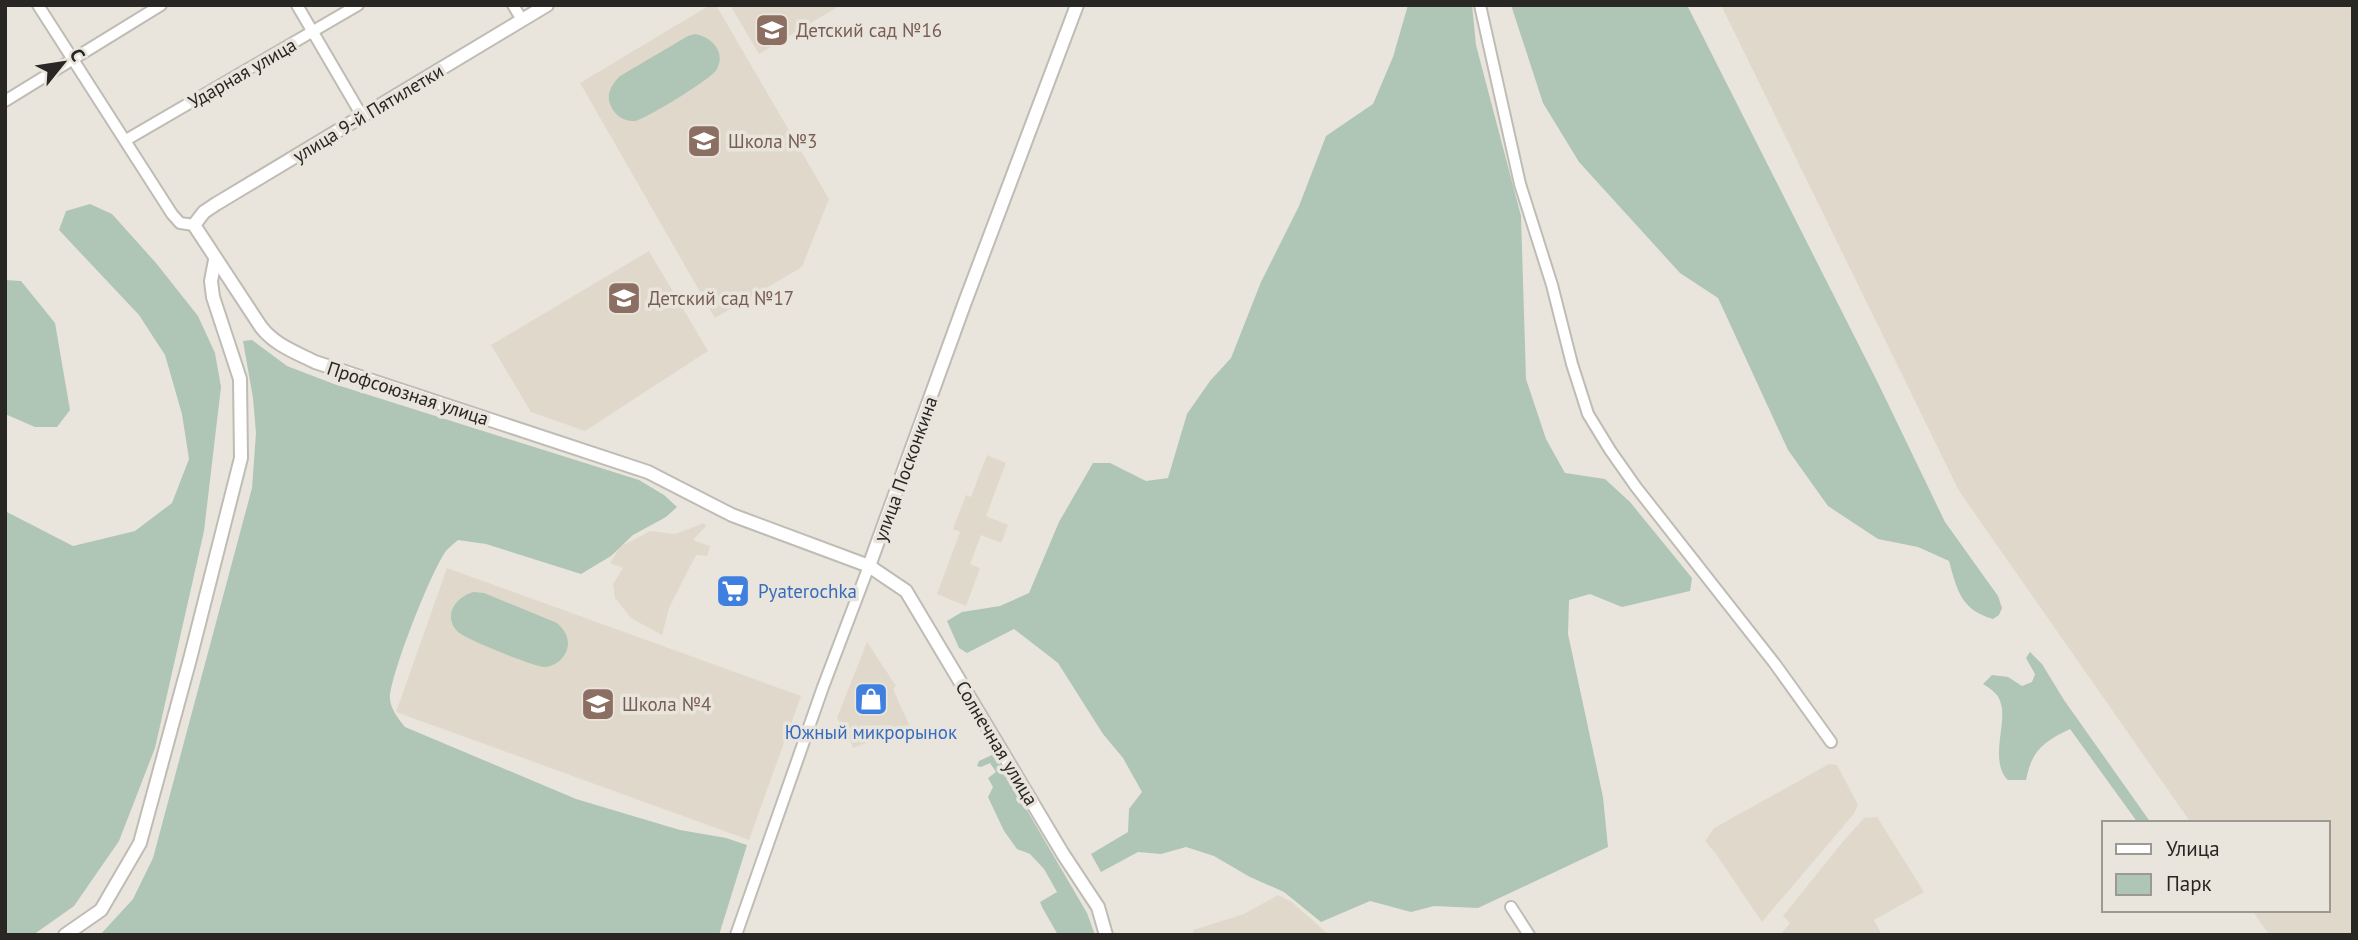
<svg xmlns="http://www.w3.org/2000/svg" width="2358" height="940" viewBox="0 0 2358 940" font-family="'PT Sans',sans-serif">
  <rect width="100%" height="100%" fill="#e9e5dd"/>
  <g fill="#e0d9cb">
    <polygon points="710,5 716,5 829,199 802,267 715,318 580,83"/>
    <polygon points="730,5 841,5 759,54"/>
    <polygon points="1721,5 2353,5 2353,935 2269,935 2252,910 2328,910 2328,823 2191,823 1959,491"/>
    <polygon points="649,251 708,351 585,431 531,412 491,345"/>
    <polygon points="987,455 1006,463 986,516 1008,525 1001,543 981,535 970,564 980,568 966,606 937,594 960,532 953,529 966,495 971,497"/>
    <polygon points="704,523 706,526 693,540 710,546 707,556 696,555 669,608 662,635 631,618 615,598 613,584 623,568 610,563 620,547 650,531 675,534"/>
    <polygon points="447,568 801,696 749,840 396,712"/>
    <polygon points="867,642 896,686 893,689 910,727 853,748 847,732 845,732 837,718"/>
    <polygon points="1829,764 1837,765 1858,805 1853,815 1762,922 1716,854 1705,841 1714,828"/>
    <polygon points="1877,817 1924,892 1874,920 1882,935 1780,935 1790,923 1783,916 1841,844 1864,818"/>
    <polygon points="1278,895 1292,902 1328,934 1194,935 1193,930 1244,914"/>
  </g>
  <g fill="#afc5b5">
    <polygon points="1408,5 1472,5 1476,45 1521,216 1526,379 1546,439 1565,473 1605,479 1630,502 1692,578 1690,591 1622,607 1590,594 1569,600 1568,634 1603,797 1608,847 1478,908 1434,906 1411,912 1370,901 1321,922 1284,892 1250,877 1214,856 1186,847 1161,854 1138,852 1101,872 1091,854 1128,832 1129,809 1142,792 1123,758 1103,734 1058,663 1014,629 967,653 959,648 947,621 962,612 1000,606 1029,593 1059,522 1093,463 1110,463 1146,481 1168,478 1187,414 1210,381 1231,358 1261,282 1299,206 1326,136 1373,104 1393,57"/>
    <path d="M1511 5H1687L1878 383 1945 522 1998 596 2002 608 1999 615 1993 619C1961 610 1957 590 1949 561L1918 547 1878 539 1828 506 1788 450 1718 298 1680 273 1579 162 1543 103Z"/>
    <path d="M695 34C712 37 726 52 717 69 713 78 646 119 635 121 624 122 614 115 610 104 606 93 612 84 620 76L688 36Z"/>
    <polygon points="90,204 112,214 156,263 198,316 215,353 221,387 204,531 155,748 119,841 74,906 33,935 5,935 5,511 73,546 135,531 172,503 189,459 182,414 165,355 139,315 59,230 66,211"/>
    <polygon points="5,280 21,281 55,323 70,410 57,427 35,427 5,414"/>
    <path d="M252 340 287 366 334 384 639 480 664 495 677 507 666 517 633 535 611 556 581 574 486 544 458 540C454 544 449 547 446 551 432 569 389 678 390 699 391 710 398 718 405 727L576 799 680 830 726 838 747 845 719 935H100L133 899 153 858 252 488 256 433 253 398 243 341Z"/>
    <path d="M474 592 484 593 557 623C566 631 571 641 566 652 562 661 554 666 545 667 535 667 465 639 458 632 442 616 456 596 474 592Z"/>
    <path d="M2030 652 2042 664 2064 700 2151 823H2138L2070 729C2043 742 2032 750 2026 780H2008C1989 762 2007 723 2001 704 1999 694 1991 689 1983 684L1992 675 2008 677 2022 686 2032 682 2035 674 2026 658Z"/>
    <polygon points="994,754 1087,913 1095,935 1058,935 1042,907 1040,902 1057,892 1044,869 1030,854 1017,849 1004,831 988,797 993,787 988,778 996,772 990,763 981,767 977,766 979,761"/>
  </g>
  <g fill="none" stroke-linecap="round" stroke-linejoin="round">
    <g stroke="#bfbcb5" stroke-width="14">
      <g id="minor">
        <polyline points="38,5 172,214 180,223 194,225"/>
        <polyline points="297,5 362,116"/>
        <polyline points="513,5 522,20"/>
        <polyline points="1480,5 1520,184 1552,285 1572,364 1588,414 1610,450 1636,487 1775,664 1831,742"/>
        <polyline points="5,101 161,5"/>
        <polyline points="126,140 358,5"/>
        <polyline points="1511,907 1529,935"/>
        <polyline points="736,935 823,687 869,566"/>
      </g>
    </g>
    <g stroke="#bfbcb5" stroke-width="16">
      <g id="tertiary">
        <path d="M547 5 216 204 204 212 194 225 261 327C275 345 295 352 315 362L648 472 732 515 869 566 906 591 1063 854 1098 907 1106 935"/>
        <polyline points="869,566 965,302 1077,5"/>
        <polyline points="65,935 101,910 140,843 190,659 241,458 240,379 213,297 211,281 215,260"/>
      </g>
    </g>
    <use href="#minor" stroke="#fff" stroke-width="10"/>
    <use href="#tertiary" stroke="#fff" stroke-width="12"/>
  </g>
  <defs>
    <g id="school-square" transform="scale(1.75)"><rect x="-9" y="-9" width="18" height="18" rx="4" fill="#8d6e63" stroke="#e9e5dd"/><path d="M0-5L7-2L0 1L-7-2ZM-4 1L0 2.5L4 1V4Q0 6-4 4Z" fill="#fff"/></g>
    <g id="supermarket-square" transform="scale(1.75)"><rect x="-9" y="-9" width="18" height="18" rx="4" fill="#3f7fe0" stroke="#e9e5dd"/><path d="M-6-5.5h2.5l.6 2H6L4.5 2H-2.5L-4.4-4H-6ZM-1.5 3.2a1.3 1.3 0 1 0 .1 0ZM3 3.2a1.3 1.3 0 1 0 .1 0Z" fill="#fff"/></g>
    <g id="shop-square" transform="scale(1.75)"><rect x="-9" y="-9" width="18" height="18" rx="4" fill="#3f7fe0" stroke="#e9e5dd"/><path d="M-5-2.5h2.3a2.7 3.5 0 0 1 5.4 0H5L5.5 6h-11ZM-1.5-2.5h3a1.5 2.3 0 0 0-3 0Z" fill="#fff"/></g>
  </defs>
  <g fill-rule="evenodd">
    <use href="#school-square" x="772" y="30"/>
    <use href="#school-square" x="704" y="141"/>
    <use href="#school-square" x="624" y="298"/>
    <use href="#supermarket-square" x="733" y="591"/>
    <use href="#shop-square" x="871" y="699"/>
    <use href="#school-square" x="598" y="704"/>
  </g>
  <g text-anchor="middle" stroke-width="7" stroke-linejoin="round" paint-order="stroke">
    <g font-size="19" fill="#785e54" stroke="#e9e5dd" text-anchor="start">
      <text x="796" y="37">Детский сад №16</text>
      <text x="728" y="148">Школа №3</text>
      <text x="648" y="305">Детский сад №17</text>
      <text x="622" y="711">Школа №4</text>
    </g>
    <g font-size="19" fill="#282724" stroke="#e9e5dd">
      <text transform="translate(242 73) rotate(-30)" y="7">Ударная улица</text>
      <text transform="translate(368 113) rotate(-31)" y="7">улица 9-й Пятилетки</text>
      <text transform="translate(408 393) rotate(18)" y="7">Профсоюзная улица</text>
      <text transform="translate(905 469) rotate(-70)" y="7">улица Посконкина</text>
      <text transform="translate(997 743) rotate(59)" y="7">Солнечная улица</text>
    </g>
    <g font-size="19" fill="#366cbe" stroke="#e9e5dd" text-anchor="start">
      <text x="758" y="598">Pyaterochka</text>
      <text x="871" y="739" text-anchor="middle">Южный микрорынок</text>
    </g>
  </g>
  <rect width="2358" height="940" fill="none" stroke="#282724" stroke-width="14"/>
  <rect x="2102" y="821" width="228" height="91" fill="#e9e5dd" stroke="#9c9993" stroke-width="2"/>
  <rect x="2116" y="844" width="35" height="10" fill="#ffffff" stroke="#9c9993" stroke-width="2"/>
  <text x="2166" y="856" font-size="21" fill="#282724">Улица</text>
  <rect x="2116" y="874" width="35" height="21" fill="#afc5b5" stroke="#9c9993" stroke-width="2"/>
  <text x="2166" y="891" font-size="21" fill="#282724">Парк</text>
  <g transform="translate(63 63) rotate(60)" stroke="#e9e5dd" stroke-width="5" paint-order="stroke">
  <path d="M0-5L12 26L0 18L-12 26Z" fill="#282724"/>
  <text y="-10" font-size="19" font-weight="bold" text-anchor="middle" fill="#282724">С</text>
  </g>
</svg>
